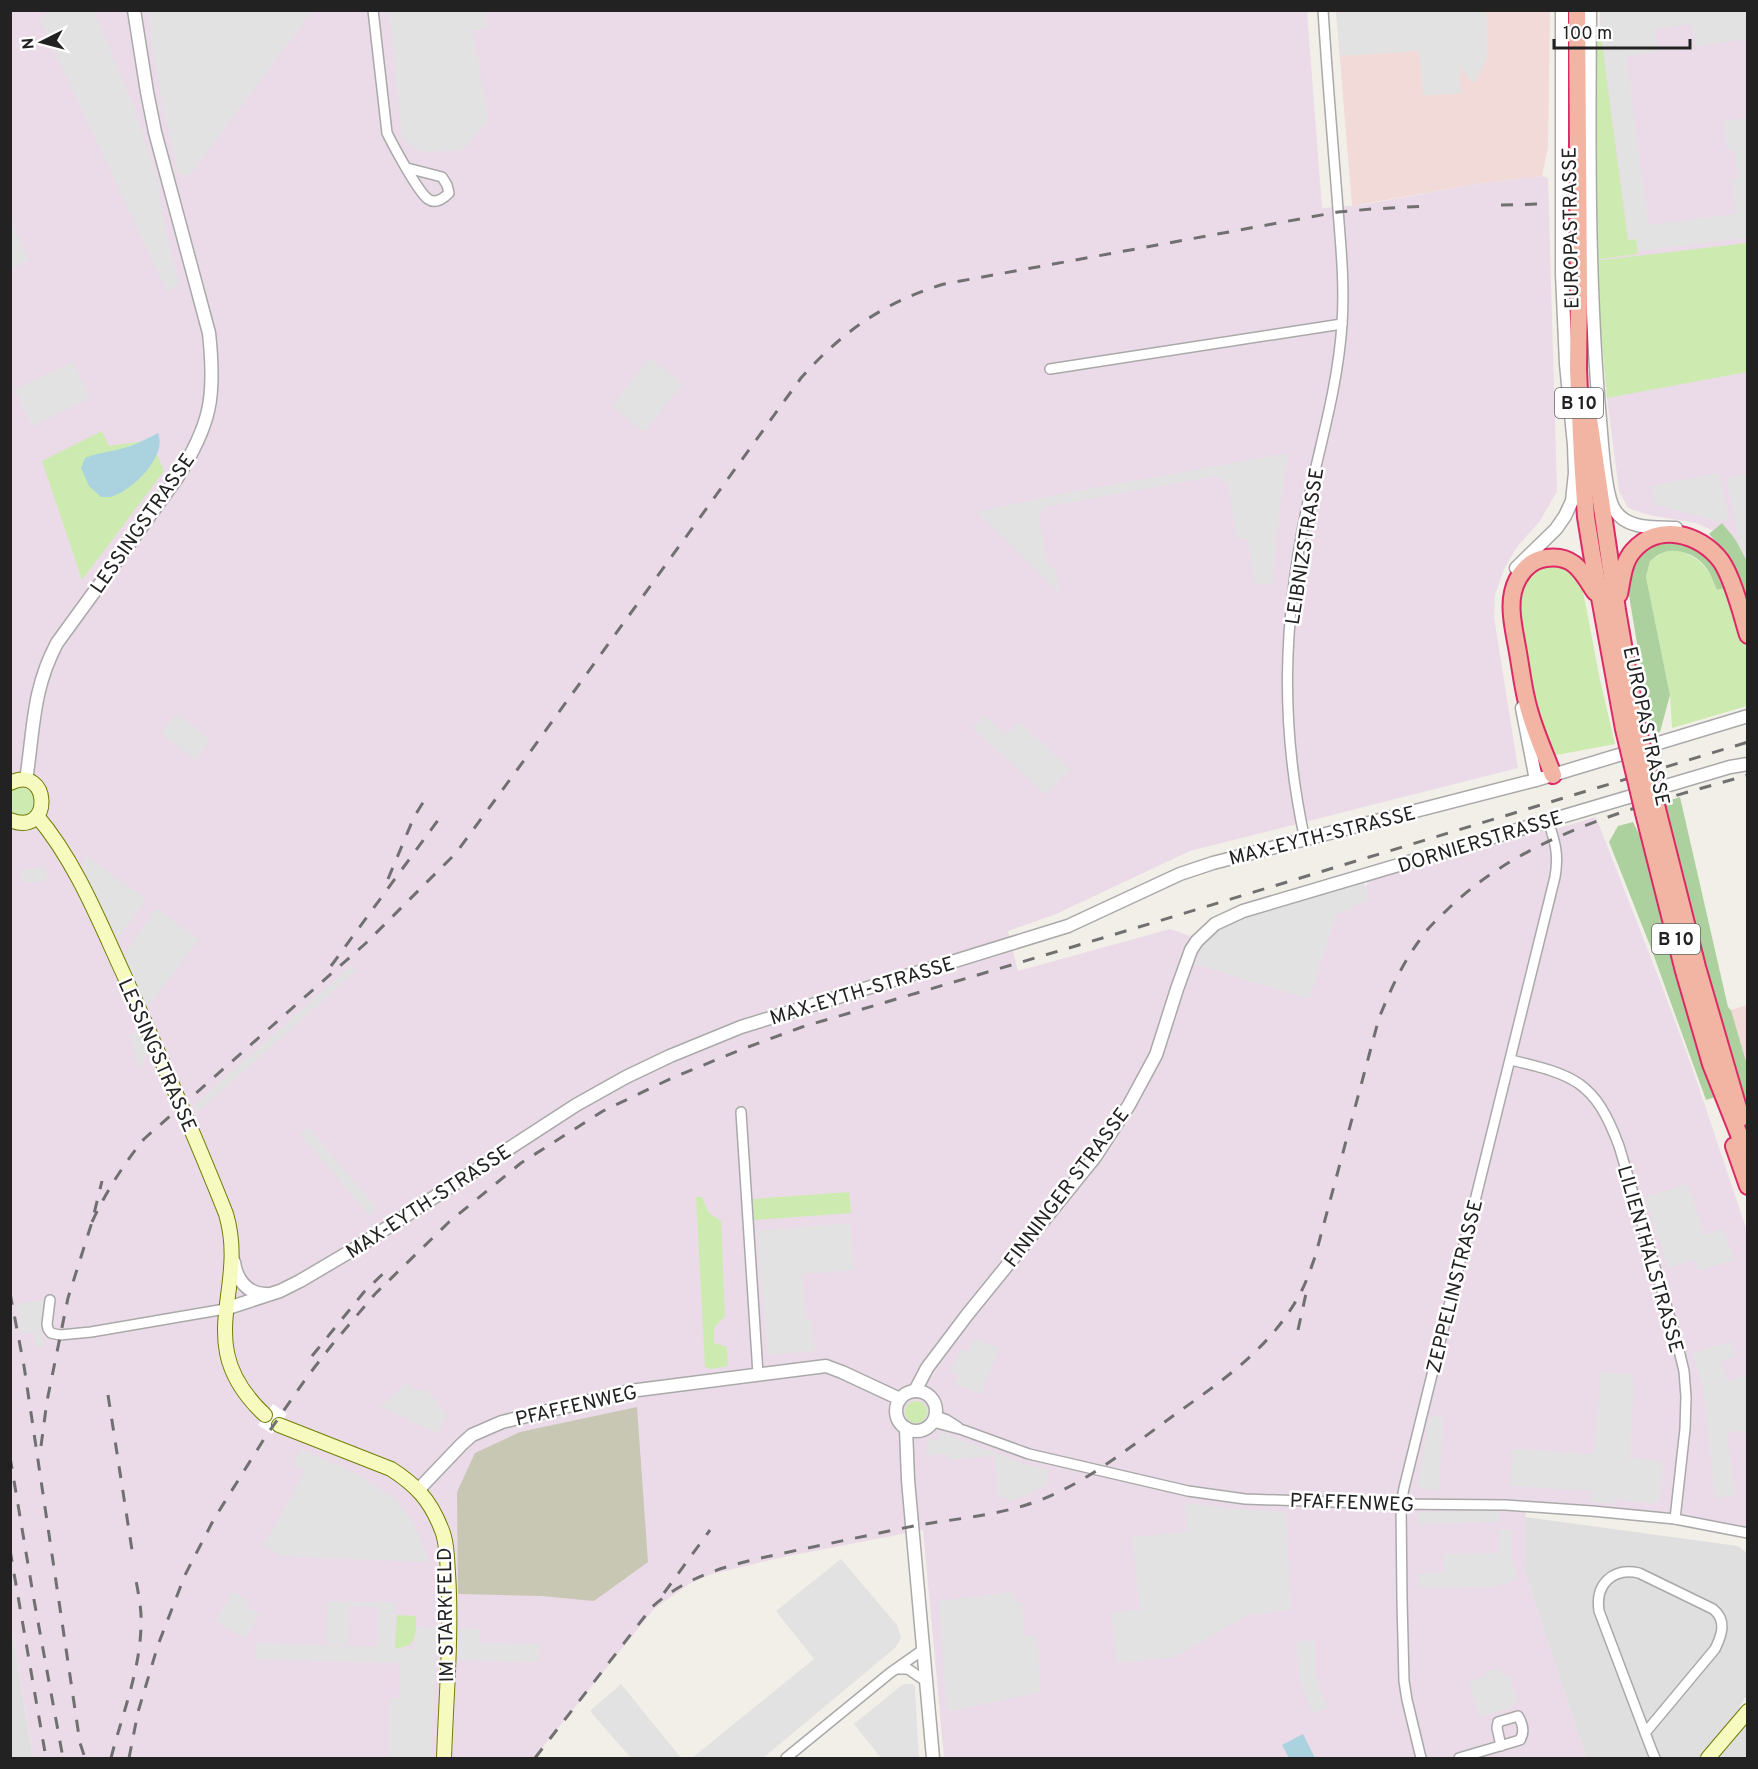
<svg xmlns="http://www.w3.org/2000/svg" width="1758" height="1769" viewBox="0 0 1758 1769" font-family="Overpass,sans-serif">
  <rect width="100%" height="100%" fill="#f2efe9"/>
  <g fill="#e0dfdf">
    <polygon points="1525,1517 1738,1546 1747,1553 1747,1695 1739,1707 1747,1711 1747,1758 1586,1758 1524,1569"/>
    <polygon points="11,1625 30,1741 33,1758 11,1758"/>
  </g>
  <g fill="#f2dad9">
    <polygon points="1336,11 1550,11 1548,147 1542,176 1471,185 1352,206"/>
    <polygon points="1747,1005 1748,1005 1747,1065 1731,1010"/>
  </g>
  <g fill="#ebdbe8">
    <polygon points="11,11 1307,11 1322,208 1361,205 1471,185 1542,176 1548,178 1557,491 1540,521 1517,547 1505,567 1495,595 1494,617 1518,768 1190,851 1056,914 1008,931 1018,971 1170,929 1210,943 1304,904 1367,885 1367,881 1545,829 1546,832 1596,817 1663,989 1693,1070 1747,1231 1748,1527 1666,1514 1601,1506 1526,1502 1524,1569 1586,1758 944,1758 923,1530 783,1557 709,1575 689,1584 654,1609 534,1758 33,1758 11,1625"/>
    <polygon points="1600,11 1747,11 1747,575 1727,537 1696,523 1648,515 1628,508 1619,491 1607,398 1595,260"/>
  </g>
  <polygon fill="#c7c7b4" points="637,1407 648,1562 594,1601 542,1596 458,1594 457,1492 475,1453 520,1432"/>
  <g fill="#cdebb0">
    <polygon points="1601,36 1628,240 1636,239 1638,254 1595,260 1596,37"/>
    <polygon points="1747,243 1747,372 1607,398 1594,261"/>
    <polygon points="102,431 109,446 151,440 164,471 82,580 42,461"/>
    <path d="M1677 550C1701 559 1708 566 1717 590L1729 587 1747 652V706L1672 728 1670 695 1646 577 1650 561 1663 552Z"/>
    <polygon points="1559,562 1569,570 1583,591 1600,680 1615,744 1552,756 1537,718 1517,613 1525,574 1533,568"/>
    <path d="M16 788C46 785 36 828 11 813L10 792Z"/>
    <polygon points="849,1192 851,1213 754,1220 753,1199"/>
    <polygon points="696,1197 702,1197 709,1213 721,1221 725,1316 714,1328 714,1343 727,1347 728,1366 711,1369 705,1367"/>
    <circle cx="916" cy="1412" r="11"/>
    <path d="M397 1615 416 1616C416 1633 417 1649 395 1648Z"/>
  </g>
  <g fill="#add19e">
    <polygon points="1722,523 1735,539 1747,561 1747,602 1730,557 1709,534"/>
    <path d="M1686 540 1709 555 1729 587 1717 590C1713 581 1710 571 1703 564 1694 554 1675 547 1662 553 1658 554 1654 558 1650 561L1646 577 1670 695 1660 732 1652 735 1627 583 1633 559 1650 543Z"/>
    <polygon points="1680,797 1728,1007 1731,1010 1747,1065 1747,1110 1709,996 1658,804"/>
    <polygon points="1633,822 1643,842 1669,943 1715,1097 1706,1100 1651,948 1609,842 1618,826"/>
  </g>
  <g fill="#e2e2e2">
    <polygon points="1357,10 1486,11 1487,41 1486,59 1480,74 1473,83 1459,67 1461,93 1423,96 1419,51 1341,56 1336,13"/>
    <polygon points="53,11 94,11 132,103 158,182 164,224 179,285 167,292 39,18"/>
    <polygon points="149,11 312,11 190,175 179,175 163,106 152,46"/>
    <polygon points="389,11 485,11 487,27 472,31 489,120 462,150 422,152 410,146 402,137"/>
    <polygon points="1600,11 1747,11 1747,39 1695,46 1692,24 1655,29 1658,52 1626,56 1648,225 1736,214 1731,179 1738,178 1734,149 1727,150 1724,121 1747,118 1747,238 1638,251 1636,239 1629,240 1602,36"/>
    <polygon points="11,221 29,260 11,269 10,269"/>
    <polygon points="650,358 683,384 644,432 611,406"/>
    <polygon points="73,362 90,398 32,426 15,390"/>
    <polygon points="1288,453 1276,534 1273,583 1255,585 1248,539 1237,540 1228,484 1217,476 1045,507 1039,517 1047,563 1056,570 1059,593 977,512 1061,494"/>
    <polygon points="1719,473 1728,520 1717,521 1655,505 1651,486"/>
    <polygon points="1747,474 1748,474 1747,561 1740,547 1727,478"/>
    <polygon points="177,713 210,740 195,760 161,733"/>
    <polygon points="984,715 1006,735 1019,722 1070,769 1046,795 973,728"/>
    <polygon points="85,855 146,899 118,939 84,872 83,866"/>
    <polygon points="45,867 46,881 22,883 21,870"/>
    <polygon points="1364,883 1369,899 1336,915 1309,999 1195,964 1205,941 1217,931 1235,921"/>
    <polygon points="156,908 199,939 148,1008 123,956"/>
    <polygon points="351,966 356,971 198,1112 193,1106"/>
    <polygon points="138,1032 147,1053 139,1070 130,1034"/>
    <polygon points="308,1127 377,1208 369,1215 300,1134"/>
    <polygon points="1688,1184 1704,1235 1723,1229 1734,1260 1699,1271 1695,1259 1668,1268 1645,1197"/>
    <polygon points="850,1223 854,1270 802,1274 806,1320 811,1320 814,1351 768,1355 757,1231"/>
    <polygon points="44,1300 41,1330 44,1346 36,1347 33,1332 20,1334 17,1304"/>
    <polygon points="973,1338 999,1348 981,1394 955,1384 958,1375 951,1372 961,1349 968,1352"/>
    <polygon points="1731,1342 1735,1356 1721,1361 1727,1381 1747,1375 1747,1430 1727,1433 1735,1496 1715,1498 1703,1387 1693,1353"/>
    <polygon points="1601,1372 1632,1374 1634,1390 1629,1458 1662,1461 1660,1500 1655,1504 1615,1499 1614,1504 1591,1502 1591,1491 1510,1486 1512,1449 1594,1454"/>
    <polygon points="407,1383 416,1391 427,1389 447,1416 438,1433 380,1407"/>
    <polygon points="1430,1416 1443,1417 1439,1491 1419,1488 1418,1483"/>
    <polygon points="940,1432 1025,1464 1049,1470 1046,1486 1012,1501 998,1496 994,1456 947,1460 946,1454 926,1456 929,1438 938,1441"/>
    <polygon points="301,1449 363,1477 391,1496 403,1508 415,1525 429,1562 281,1556 264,1545 305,1471 293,1464"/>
    <polygon points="1185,1503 1235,1509 1286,1512 1291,1610 1247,1615 1175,1657 1117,1663 1111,1613 1140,1610 1132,1537 1187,1532"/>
    <polygon points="1499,1511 1499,1522 1418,1524 1417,1512"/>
    <polygon points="1499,1529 1511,1530 1511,1553 1517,1580 1494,1587 1419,1588 1418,1573 1443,1573 1443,1554 1499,1553"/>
    <polygon points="841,1559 897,1625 901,1638 896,1647 763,1758 692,1758 814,1659 776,1611"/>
    <polygon points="233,1591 249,1601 246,1607 259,1614 245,1638 216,1621"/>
    <polygon points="1014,1592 1015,1602 1021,1602 1025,1636 1036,1636 1041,1692 947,1712 939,1601"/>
    <polygon points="327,1601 395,1603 394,1648 415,1649 416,1627 436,1628 432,1758 388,1758 390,1698 399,1698 400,1663 256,1659 256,1643 377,1647 378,1607 349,1606 348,1645 326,1644"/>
    <polygon points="458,1628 480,1629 480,1643 540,1644 539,1662 458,1660"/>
    <polygon points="1297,1641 1315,1641 1315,1674 1327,1708 1312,1713 1299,1677"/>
    <polygon points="1500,1667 1503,1676 1510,1675 1517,1703 1511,1705 1512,1708 1479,1717 1469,1681 1486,1677 1485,1672"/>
    <polygon points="621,1684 681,1758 631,1758 590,1711"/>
    <polygon points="906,1684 912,1684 915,1687 915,1691 919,1758 881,1758 854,1724 902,1685"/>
  </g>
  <g fill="#aad3df">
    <path d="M158 433C168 456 132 491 111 497 109 497 103 497 101 497L89 486 81 468 85 458C99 452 112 452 127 447 138 444 148 438 158 433Z"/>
    <polygon points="1303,1734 1315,1758 1289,1758 1282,1745"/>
  </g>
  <polygon fill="#fff" points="273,1404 287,1414 272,1434 258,1425"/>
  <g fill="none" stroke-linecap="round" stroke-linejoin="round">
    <g stroke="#a9a9a9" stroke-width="12">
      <g id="minor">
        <path d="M373 10 387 133C393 145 418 192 428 199 435 204 443 199 449 193L447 185 442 177 407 168"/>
        <polyline points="1050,369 1342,324"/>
        <path d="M1305 840C1280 727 1283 623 1306 511 1319 448 1338 387 1342 324 1345 281 1340 239 1337 196 1332 134 1327 73 1323 10"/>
        <path d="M1511 1060C1574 1075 1595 1081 1619 1146L1676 1338 1684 1371 1686 1397 1685 1429 1675 1519"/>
        <polyline points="741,1112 758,1374"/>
        <polyline points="50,1300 47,1324 48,1329 51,1333 60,1335 91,1332 225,1309"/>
        <polyline points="936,1416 947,1420 958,1427"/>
        <polyline points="933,1422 963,1430 1029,1454 1188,1491 1245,1499 1392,1504 1506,1505 1592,1511 1675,1519 1748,1533"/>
        <polyline points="898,1669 908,1669 927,1682"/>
        <path d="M1645 1733 1715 1649C1722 1635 1727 1620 1713 1609L1639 1573C1612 1567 1595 1585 1599 1611L1652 1751 1655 1758"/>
        <polyline points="786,1758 890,1673 924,1649"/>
        <path d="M1421 1758 1407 1700 1404 1681 1402 1600 1401 1504 1404 1488 1555 877C1559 854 1555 842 1548 820"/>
        <path d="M1459 1758 1520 1740C1525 1732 1523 1724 1518 1716L1498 1722 1497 1728 1501 1746"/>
      </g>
    </g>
    <g stroke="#a9a9a9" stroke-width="15">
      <g id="tertiary">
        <path d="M1590 10C1589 147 1588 284 1600 420 1602 440 1604 493 1614 509 1626 530 1655 527 1676 528"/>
        <polyline points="1516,568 1556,529 1565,516 1572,501 1575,473 1574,445 1566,364 1562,274 1562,10"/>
        <polyline points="1522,708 1536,780"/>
        <path d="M26 780C34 729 32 690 57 643L177 478C211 424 216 397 209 333L155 132 147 92 134 10"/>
        <path d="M234 1262C236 1279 248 1295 267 1294"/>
        <polyline points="225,1309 280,1291 300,1281 356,1248 576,1105 626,1077 670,1056 741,1027 1068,926 1180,874 1213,863 1536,780 1748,716"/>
        <circle cx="916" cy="1411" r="20"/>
        <polyline points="915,1391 927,1368 967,1315 1095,1157 1129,1105 1156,1055 1177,989 1191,950 1197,941 1215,924 1243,911 1730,767 1748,764"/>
        <polyline points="906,1428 908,1480 933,1758"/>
        <polyline points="419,1489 461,1445 472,1435 502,1422 630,1391 826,1366 842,1372 900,1399"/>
      </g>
    </g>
    <g stroke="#707d05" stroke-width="16">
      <g id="secondary">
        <path d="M10 783C50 763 54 838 10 820"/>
        <path d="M37 816C76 862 99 921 124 975 159 1054 194 1133 226 1214 249 1291 189 1344 265 1415"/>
        <path d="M279 1425 391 1469C416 1485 430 1500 441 1528 447 1541 447 1559 448 1573 452 1633 446 1698 444 1758"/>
        <polyline points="1708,1758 1748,1711"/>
      </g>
    </g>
    <g stroke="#dc2a67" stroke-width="20">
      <g id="trunk">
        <polyline points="1577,10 1579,290 1578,369 1582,458 1586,517 1592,554 1624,729"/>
        <polyline points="1589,419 1617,610 1637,726"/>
        <path d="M1619 594C1622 580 1623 562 1633 551 1658 522 1700 533 1721 561 1733 578 1742 615 1748 635"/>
        <path d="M1553 775C1545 754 1535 732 1529 710 1523 690 1521 668 1517 647 1514 630 1509 609 1513 592 1517 575 1529 560 1546 558 1574 554 1582 572 1595 592"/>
        <polyline points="1657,809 1697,967 1741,1118"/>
        <polyline points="1644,813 1684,971 1711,1064 1748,1157"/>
        <polyline points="1734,1146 1748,1186"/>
      </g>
    </g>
    <use href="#minor" stroke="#fff" stroke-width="9"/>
    <use href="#tertiary" stroke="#fff" stroke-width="12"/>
    <use href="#secondary" stroke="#f7fabf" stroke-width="14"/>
    <use href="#trunk" stroke="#f2b4a3" stroke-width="16"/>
    <g stroke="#707070" stroke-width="3" stroke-dasharray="12 12" stroke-linecap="butt">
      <polyline points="1501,205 1541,204"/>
      <polyline points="388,879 414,817 427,796"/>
      <polyline points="331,966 444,812"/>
      <path d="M92 1222C106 1192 123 1165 144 1139L366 943 456 853 517 770 801 378C842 332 884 302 944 284L1338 212 1372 209 1428 206"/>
      <polyline points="10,1293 24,1366 80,1743 85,1758"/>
      <polyline points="1298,1330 1307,1289"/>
      <polyline points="312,1356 364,1292 391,1266"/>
      <polyline points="108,1395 132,1550"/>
      <polyline points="41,1446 47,1401 68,1298 92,1222 102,1181"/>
      <polyline points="10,1457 34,1600 63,1758"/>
      <polyline points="10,1550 46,1758"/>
      <polyline points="664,1593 710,1530"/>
      <path d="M111 1758C122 1715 140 1671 141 1626 142 1609 138 1592 135 1575"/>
      <polyline points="129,1758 138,1712 158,1645 185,1575 214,1519 264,1439 307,1377 331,1346 375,1294 449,1222 521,1163 603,1111 672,1078 740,1050 802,1027 1106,937 1748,742"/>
      <path d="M535 1758 652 1607C695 1569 744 1562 798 1550 838 1542 878 1533 919 1525 954 1519 991 1516 1026 1505 1080 1489 1131 1446 1177 1413 1225 1379 1274 1345 1302 1290 1307 1280 1311 1268 1315 1257L1379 1018C1390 991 1402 964 1419 941 1427 928 1439 918 1450 907 1530 831 1644 805 1748 775"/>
    </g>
    <g stroke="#dc2a67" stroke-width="20" stroke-linecap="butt">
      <g id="trunk-bridge">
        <polyline points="1637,726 1657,809"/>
        <polyline points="1624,729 1644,813"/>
      </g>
    </g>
    <use href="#trunk-bridge" stroke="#f2b4a3" stroke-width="16"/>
  </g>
  <g text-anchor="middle" stroke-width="5" stroke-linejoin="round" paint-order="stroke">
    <g fill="#fff" stroke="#646464" stroke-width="1.5">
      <rect x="1555" y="388" width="48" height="30" rx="4.5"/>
      <rect x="1652" y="924" width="48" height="30" rx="4.5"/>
    </g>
    <g font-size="18" font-weight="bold" fill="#222">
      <text x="1579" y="409">B 10</text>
      <text x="1676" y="945">B 10</text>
    </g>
    <g font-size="20" fill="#222" stroke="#fff">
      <text transform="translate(1570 228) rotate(-91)" y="7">EUROPASTRASSE</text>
      <text transform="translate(142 523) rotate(-55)" y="7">LESSINGSTRASSE</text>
      <text transform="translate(1304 546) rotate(-81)" y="7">LEIBNIZSTRASSE</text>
      <text transform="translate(1647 726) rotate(78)" y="7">EUROPASTRASSE</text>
      <text transform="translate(1322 835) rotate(-14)" y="7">MAX-EYTH-STRASSE</text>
      <text transform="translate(1480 841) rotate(-17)" y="7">DORNIERSTRASSE</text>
      <text transform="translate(862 990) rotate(-17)" y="7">MAX-EYTH-STRASSE</text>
      <text transform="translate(158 1055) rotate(66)" y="7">LESSINGSTRASSE</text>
      <text transform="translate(1066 1187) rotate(-53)" y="7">FINNINGER STRASSE</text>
      <text transform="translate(428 1201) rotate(-33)" y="7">MAX-EYTH-STRASSE</text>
      <text transform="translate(1651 1259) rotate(74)" y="7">LILIENTHALSTRASSE</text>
      <text transform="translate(1454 1286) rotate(-76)" y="7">ZEPPELINSTRASSE</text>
      <text transform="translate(576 1405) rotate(-13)" y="7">PFAFFENWEG</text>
      <text transform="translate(1352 1502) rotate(2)" y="7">PFAFFENWEG</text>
      <text transform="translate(445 1615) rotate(-91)" y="7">IM STARKFELD</text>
    </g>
  </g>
  <rect width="1758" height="1769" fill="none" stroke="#222222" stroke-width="24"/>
  <g transform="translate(42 42) rotate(264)" stroke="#ffffff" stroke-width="4.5" paint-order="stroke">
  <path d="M0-4.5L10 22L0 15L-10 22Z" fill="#222222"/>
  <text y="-9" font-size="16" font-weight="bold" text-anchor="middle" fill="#222222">N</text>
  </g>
  <path d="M1554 39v9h136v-9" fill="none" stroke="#222222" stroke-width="3"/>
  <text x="1563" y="39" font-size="18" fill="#222222" stroke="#ffffff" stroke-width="4.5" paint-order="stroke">100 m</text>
</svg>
